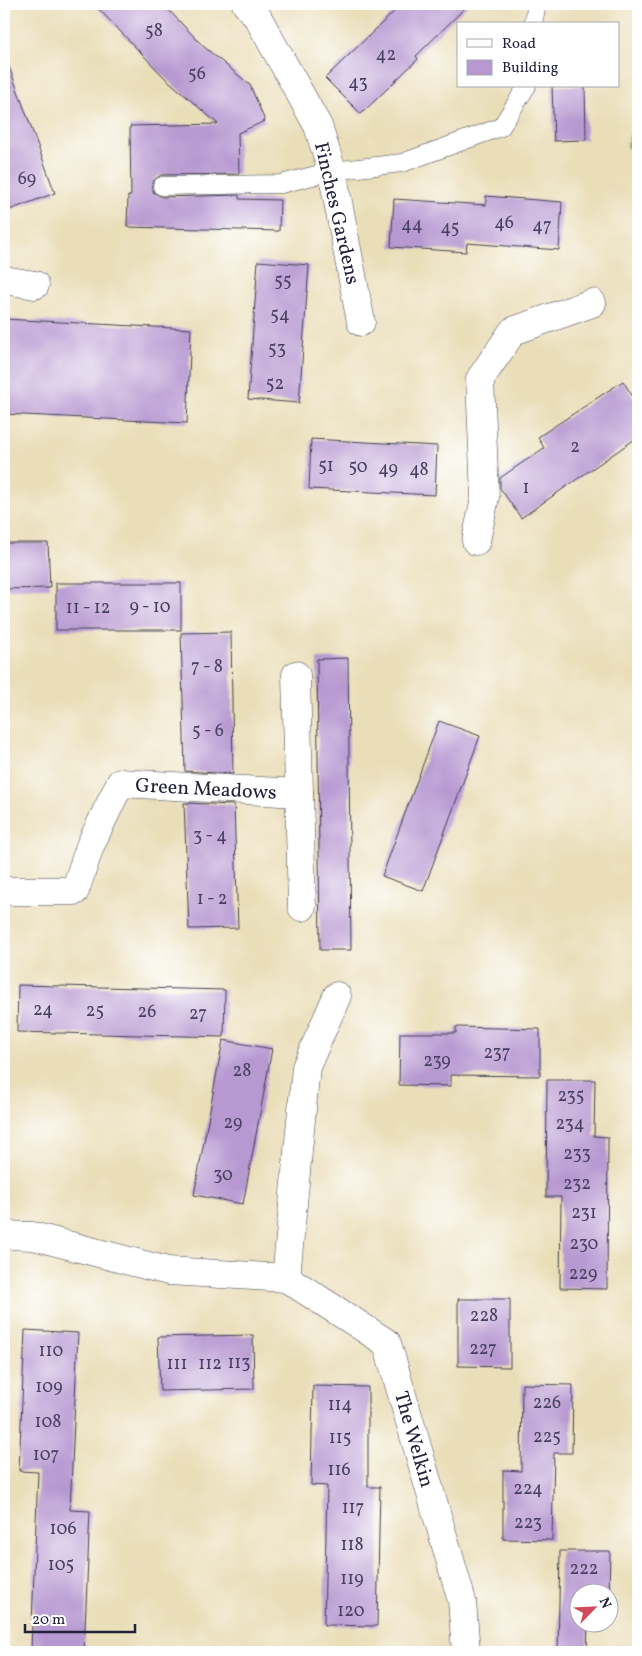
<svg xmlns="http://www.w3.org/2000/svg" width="642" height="1656" viewBox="0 0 642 1656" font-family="Vollkorn,serif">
  <rect width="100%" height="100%" fill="#fff"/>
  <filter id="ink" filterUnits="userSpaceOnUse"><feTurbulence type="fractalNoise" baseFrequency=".02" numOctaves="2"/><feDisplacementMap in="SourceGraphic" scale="10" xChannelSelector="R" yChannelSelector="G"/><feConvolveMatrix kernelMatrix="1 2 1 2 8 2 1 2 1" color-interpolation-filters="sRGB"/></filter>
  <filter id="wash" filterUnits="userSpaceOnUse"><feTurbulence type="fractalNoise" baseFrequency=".0096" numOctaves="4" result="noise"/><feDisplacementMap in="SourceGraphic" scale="20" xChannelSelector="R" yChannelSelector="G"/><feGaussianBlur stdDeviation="1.12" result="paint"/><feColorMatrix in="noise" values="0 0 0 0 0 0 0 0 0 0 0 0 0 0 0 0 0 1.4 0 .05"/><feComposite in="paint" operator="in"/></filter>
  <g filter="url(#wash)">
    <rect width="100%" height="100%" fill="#eadeb9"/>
    <polygon fill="#80b875" stroke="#516d58" points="638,108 638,155 627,147"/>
    <g id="blocks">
      <g fill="#b799d1">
        <polygon points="94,4 163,4 203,46 250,85 265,121 238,133 239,174 161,175 153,181 153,192 162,197 239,195 239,199 280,200 279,231 127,227 128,196 131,196 130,126 218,124 164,77"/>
        <polygon points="402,4 469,4 416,56 418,59 361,114 325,78"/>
        <polygon points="7,61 55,193 4,212 4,62"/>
        <polygon points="552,86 585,86 586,140 554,141"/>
        <polygon points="486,196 562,202 559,250 467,243 466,252 391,247 394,199 486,205"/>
        <polygon points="258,261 309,265 299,403 248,399"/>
        <polygon points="4,319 191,329 187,423 4,414"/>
        <polygon points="623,381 638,405 638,437 521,518 500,488 500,478 544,448 538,437"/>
        <polygon points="311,439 437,446 435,495 309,489"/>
        <polygon points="4,543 48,543 50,588 4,589"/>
        <rect x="56" y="583" width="125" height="47"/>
        <polygon points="231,632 233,774 185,771 181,633"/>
        <polygon points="348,658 351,950 320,950 317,659"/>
        <polygon points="439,721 480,736 423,891 382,876"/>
        <polygon points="184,803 234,805 238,928 189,929"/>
        <polygon points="18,985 225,990 224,1037 17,1032"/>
        <polygon points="456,1027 540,1029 540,1076 451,1075 451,1086 399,1085 400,1033 456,1033"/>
        <polygon points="223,1040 272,1049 243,1204 194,1195"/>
        <polygon points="547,1080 595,1080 594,1136 608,1137 607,1289 560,1288 561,1197 546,1197"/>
        <polygon points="458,1299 510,1299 510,1367 458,1366"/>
        <polygon points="25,1330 78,1333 70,1510 90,1511 84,1652 31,1649 38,1472 19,1471"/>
        <polygon points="253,1335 254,1389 160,1391 158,1337"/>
        <polygon points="522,1384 573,1385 572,1453 554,1453 552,1540 503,1539 503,1470 521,1471"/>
        <polygon points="313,1386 368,1387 368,1487 380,1487 377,1626 324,1625 327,1486 311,1485"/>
        <polygon points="560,1551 610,1551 609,1594 580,1594 580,1624 588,1624 587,1652 558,1652"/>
      </g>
    </g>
  </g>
  <g filter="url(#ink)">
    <use href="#blocks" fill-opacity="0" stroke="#403e4e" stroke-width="1"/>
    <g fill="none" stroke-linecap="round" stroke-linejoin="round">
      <g stroke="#403e4e" stroke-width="19">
        <g id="lane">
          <polyline points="533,24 537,4"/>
          <polyline points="162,186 281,184 332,171 402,163 501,127 527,86"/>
        </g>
      </g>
      <g stroke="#403e4e" stroke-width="29">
        <g id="street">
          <polyline points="246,4 258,18 318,126 332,171 361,322"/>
          <polyline points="4,280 35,285"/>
          <polyline points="476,541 485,497 480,379 513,331 592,303"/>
          <polyline points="296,675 302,907"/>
          <polyline points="4,891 75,891 90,846 120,783 299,793"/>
          <polyline points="4,1235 33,1236 168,1271 286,1278 387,1343 462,1601 466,1652"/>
          <polyline points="286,1278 306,1067 337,996"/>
        </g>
      </g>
      <use href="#lane" stroke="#fff" stroke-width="18"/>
      <use href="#street" stroke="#fff" stroke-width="28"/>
    </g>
  </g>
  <g text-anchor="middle" stroke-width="4" stroke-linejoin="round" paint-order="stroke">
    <g font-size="18" fill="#474060">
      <text x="154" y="36">58</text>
      <text x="386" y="60">42</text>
      <text x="197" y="79">56</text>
      <text x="358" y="88">43</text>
      <text x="27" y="184">69</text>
      <text x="504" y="228">46</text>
      <text x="412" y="230">44</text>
      <text x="542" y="231">47</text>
      <text x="450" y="233">45</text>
      <text x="283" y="286">55</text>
      <text x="280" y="320">54</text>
      <text x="277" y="354">53</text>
      <text x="275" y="389">52</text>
      <text x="575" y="452">2</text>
      <text x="326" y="471">51</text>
      <text x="358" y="472">50</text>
      <text x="388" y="474">49</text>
      <text x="419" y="475">48</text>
      <text x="526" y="493">1</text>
      <text x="150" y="612">9 - 10</text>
      <text x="88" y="613">11 - 12</text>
      <text x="207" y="672">7 - 8</text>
      <text x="208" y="736">5 - 6</text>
      <text x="210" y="841">3 - 4</text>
      <text x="212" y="904">1 - 2</text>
      <text x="43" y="1015">24</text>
      <text x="95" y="1016">25</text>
      <text x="147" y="1017">26</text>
      <text x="198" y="1019">27</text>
      <text x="497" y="1058">237</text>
      <text x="437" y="1066">239</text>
      <text x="242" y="1076">28</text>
      <text x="571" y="1101">235</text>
      <text x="233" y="1128">29</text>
      <text x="570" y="1129">234</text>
      <text x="577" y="1159">233</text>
      <text x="223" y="1180">30</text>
      <text x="577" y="1189">232</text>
      <text x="584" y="1218">231</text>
      <text x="584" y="1249">230</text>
      <text x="583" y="1279">229</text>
      <text x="484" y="1321">228</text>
      <text x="483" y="1354">227</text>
      <text x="51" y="1356">110</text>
      <text x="239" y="1368">113</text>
      <text x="177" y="1369">111</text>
      <text x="210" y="1369">112</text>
      <text x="49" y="1392">109</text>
      <text x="547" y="1408">226</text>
      <text x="340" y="1410">114</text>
      <text x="48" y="1427">108</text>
      <text x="547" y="1442">225</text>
      <text x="340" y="1443">115</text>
      <text x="46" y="1460">107</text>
      <text x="339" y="1475">116</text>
      <text x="528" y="1494">224</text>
      <text x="353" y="1513">117</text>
      <text x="528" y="1528">223</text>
      <text x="63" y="1534">106</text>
      <text x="352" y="1550">118</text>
      <text x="61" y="1570">105</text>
      <text x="584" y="1574">222</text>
      <text x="352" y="1584">119</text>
      <text x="351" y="1616">120</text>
    </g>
    <g font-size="20" fill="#22223b" stroke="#fff">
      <text transform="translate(338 213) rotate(77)" y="7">Finches Gardens</text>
      <text transform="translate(206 788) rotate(3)" y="7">Green Meadows</text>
      <text transform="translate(415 1439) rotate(74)" y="7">The Welkin</text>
    </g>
  </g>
  <rect width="642" height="1656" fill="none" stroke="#fff" stroke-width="20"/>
  <rect x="457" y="22" width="162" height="65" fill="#ffffff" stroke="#a7a7b1"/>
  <rect x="467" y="39" width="25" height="8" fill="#ffffff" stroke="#a7a7b1"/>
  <text x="502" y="48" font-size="15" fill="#22223b">Road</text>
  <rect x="467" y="60" width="25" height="15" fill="#b799d1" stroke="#a7a7b1"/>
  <text x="502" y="72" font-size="15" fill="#22223b">Building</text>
  <g transform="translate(594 1608) rotate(66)"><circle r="24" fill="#ffffff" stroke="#a7a7b1"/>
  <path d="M0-4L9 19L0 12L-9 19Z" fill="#d1495b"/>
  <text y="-8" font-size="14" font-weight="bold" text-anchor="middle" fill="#22223b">N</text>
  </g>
  <path d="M25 1624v8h110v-8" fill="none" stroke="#22223b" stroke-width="2.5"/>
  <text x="32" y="1624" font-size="15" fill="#22223b" stroke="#ffffff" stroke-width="4" paint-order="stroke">20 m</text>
</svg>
